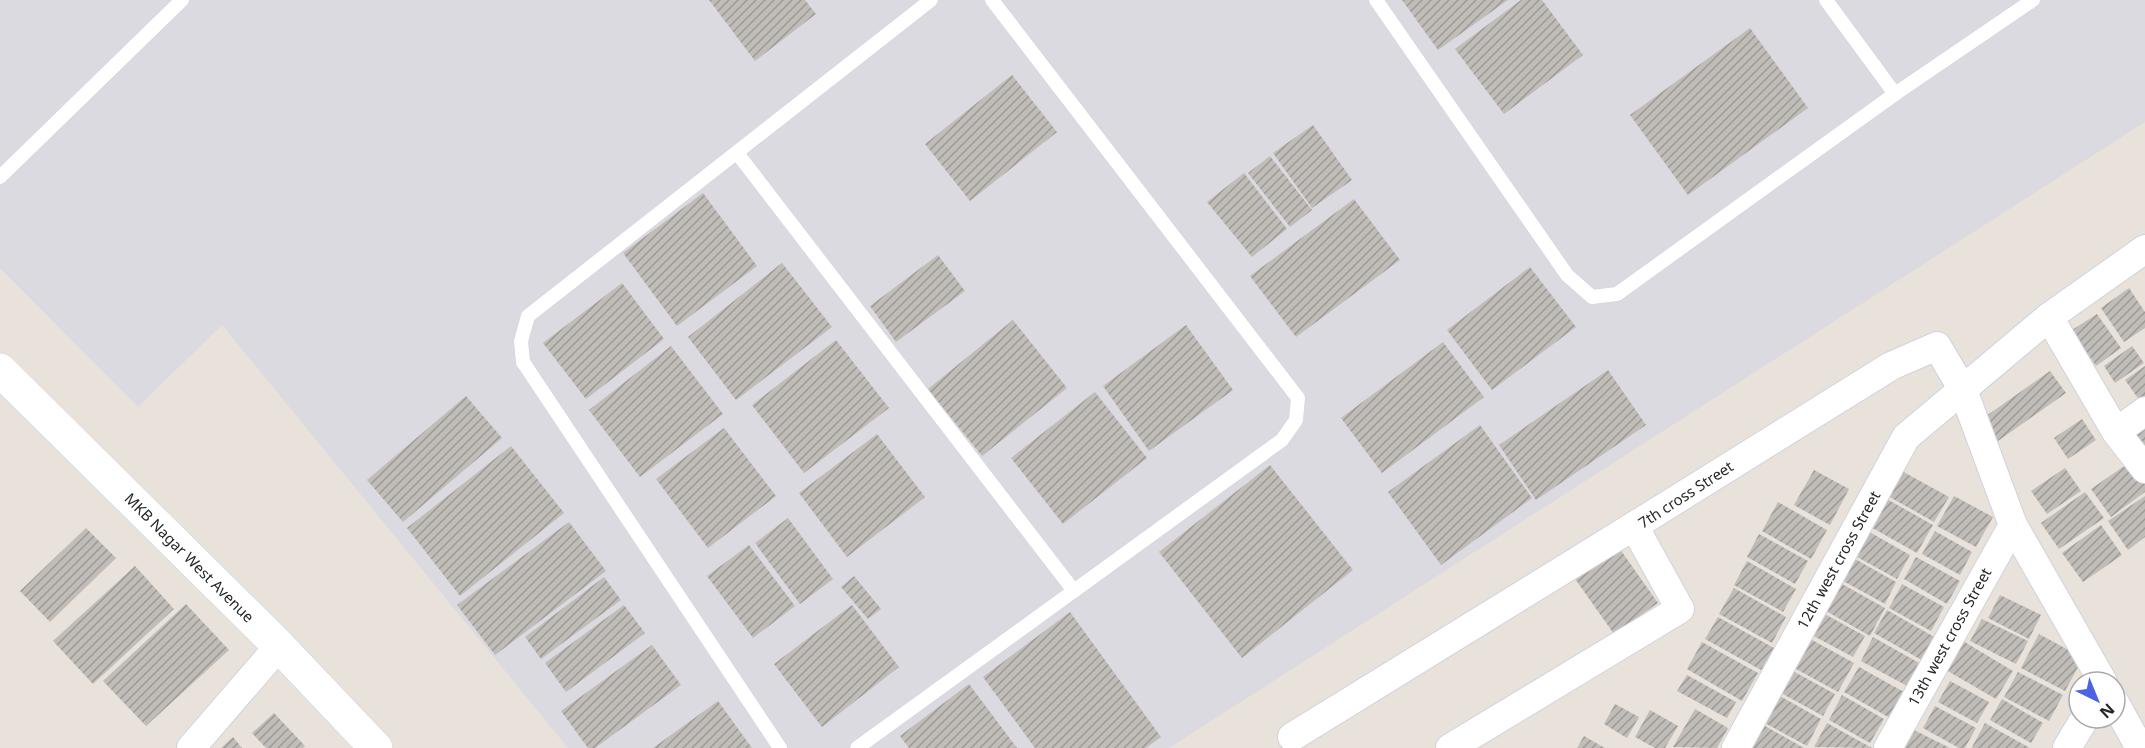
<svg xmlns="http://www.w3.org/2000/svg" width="2145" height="748" viewBox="0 0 2145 748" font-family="'Noto Sans',sans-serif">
  <defs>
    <pattern id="building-hatch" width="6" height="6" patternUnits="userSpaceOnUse" patternTransform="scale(1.5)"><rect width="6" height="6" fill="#c0bcb7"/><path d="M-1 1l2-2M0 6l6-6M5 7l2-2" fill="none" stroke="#9c9995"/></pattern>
  </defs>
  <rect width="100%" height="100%" fill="#e8e2da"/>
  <polygon fill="#dcdae1" points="0,0 2145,0 2145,122 1169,748 568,748 222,325 138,407 0,268"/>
  <g fill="url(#building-hatch)">
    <polygon points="709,0 805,0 816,14 755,61"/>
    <polygon points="1402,0 1508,0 1438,50"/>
    <polygon points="1521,0 1542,0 1583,55 1504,114 1455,49"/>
    <polygon points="1750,28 1808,108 1688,195 1630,115"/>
    <polygon points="1012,75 1057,132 970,201 925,144"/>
    <polygon points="1313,125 1352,180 1312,208 1273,153"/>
    <polygon points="1270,156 1312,210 1290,227 1248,173"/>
    <polygon points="1244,173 1287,229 1252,257 1207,202"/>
    <polygon points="703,193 757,266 677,326 623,253"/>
    <polygon points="1354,199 1400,260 1296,337 1250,276"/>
    <polygon points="938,255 965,291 896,342 870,306"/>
    <polygon points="782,263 832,327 736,400 688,337"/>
    <polygon points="1530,267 1576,327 1492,390 1447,330"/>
    <polygon points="622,283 664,339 586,399 543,343"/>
    <polygon points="2129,288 2145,312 2145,328 2124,342 2101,308"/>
    <polygon points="2097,314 2121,348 2096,366 2072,330"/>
    <polygon points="1013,320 1067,388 982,456 928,389"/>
    <polygon points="1186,325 1233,390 1149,451 1103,386"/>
    <polygon points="836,340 889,408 804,473 752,405"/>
    <polygon points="1443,342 1484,397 1382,473 1341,418"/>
    <polygon points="671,346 723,414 640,477 589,410"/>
    <polygon points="2132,346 2144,363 2115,383 2104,366"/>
    <polygon points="2145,366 2145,408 2125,380"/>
    <polygon points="1608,370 1646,425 1536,500 1499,445"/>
    <polygon points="2050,371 2066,393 1998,441 1982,419"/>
    <polygon points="1095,392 1147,458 1063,524 1011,458"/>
    <polygon points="466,396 502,438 403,522 367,480"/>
    <polygon points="2082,419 2096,440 2068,459 2054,438"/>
    <polygon points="2145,422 2145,459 2127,437"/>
    <polygon points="1480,425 1532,498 1441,565 1388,492"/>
    <polygon points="724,428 776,496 708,548 656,479"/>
    <polygon points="877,434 925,497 847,557 799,493"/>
    <polygon points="511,446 564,513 460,596 407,528"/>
    <polygon points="2130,462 2145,483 2145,492 2111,517 2091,489"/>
    <polygon points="1270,465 1353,570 1242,658 1159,552"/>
    <polygon points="2065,468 2081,491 2047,514 2031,491"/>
    <polygon points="1814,470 1849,489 1830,525 1794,505"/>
    <polygon points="1900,470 1949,497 1934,522 1886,495"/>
    <polygon points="2085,492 2104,518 2059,549 2041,523"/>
    <polygon points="1954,496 1993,517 1976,547 1937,526"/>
    <polygon points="2145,496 2145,537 2128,550 2108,521"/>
    <polygon points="1885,498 1933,525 1917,553 1869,526"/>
    <polygon points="1778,502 1827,530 1811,559 1762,531"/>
    <polygon points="788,518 833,579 800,604 755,543"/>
    <polygon points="569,522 606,571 495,655 457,605"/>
    <polygon points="2101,525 2122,555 2083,582 2062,553"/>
    <polygon points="86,528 116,558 50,622 20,591"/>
    <polygon points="1864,529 1910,555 1897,579 1850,553"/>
    <polygon points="1935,531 1972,552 1960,575 1922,554"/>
    <polygon points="1759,534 1808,561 1795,584 1747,557"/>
    <polygon points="749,545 795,606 753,638 707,576"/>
    <polygon points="1617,545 1658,603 1614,634 1573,576"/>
    <polygon points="1848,555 1896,582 1885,604 1836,577"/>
    <polygon points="1916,557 1960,581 1947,604 1904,579"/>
    <polygon points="1747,561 1796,589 1783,612 1734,585"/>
    <polygon points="135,566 174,609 93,684 53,641"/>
    <polygon points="854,576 881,609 868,619 841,587"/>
    <polygon points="604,577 621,600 541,659 525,637"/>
    <polygon points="1835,580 1885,608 1870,636 1819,607"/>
    <polygon points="1902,584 1944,607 1931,631 1889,608"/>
    <polygon points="1734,588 1786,617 1772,643 1719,614"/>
    <polygon points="2000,595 2041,615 2029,639 1988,618"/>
    <polygon points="186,604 229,650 146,726 103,681"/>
    <polygon points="624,605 645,633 566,692 545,663"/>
    <polygon points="852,605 899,667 822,727 774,664"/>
    <polygon points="1887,610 1938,639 1925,662 1874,633"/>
    <polygon points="1819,611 1865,636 1853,657 1808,633"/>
    <polygon points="1070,612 1161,737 1146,748 1035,748 983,677"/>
    <polygon points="1718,617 1774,648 1761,670 1705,639"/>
    <polygon points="1982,619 2028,641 2016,664 1970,641"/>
    <polygon points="2039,634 2083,658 2065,691 2021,668"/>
    <polygon points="1803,635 1854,663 1838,692 1787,664"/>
    <polygon points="1873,637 1921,664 1907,686 1861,661"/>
    <polygon points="1963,641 2013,671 1996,699 1946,670"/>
    <polygon points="1702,642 1758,673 1742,701 1687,669"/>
    <polygon points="652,645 681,685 595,748 588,748 561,711"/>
    <polygon points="1859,667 1904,692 1890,718 1844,692"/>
    <polygon points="1793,671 1835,694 1823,716 1781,693"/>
    <polygon points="2018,672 2063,695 2049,721 2004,697"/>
    <polygon points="1687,675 1736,702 1727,718 1677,691"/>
    <polygon points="1950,681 1989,702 1977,723 1938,702"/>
    <polygon points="969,684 1017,748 909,748 900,736"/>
    <polygon points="1776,694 1821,719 1807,746 1761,721"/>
    <polygon points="1842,695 1884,719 1870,743 1829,720"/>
    <polygon points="2002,699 2043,723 2031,743 1990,720"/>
    <polygon points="718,701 752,748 653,748"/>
    <polygon points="1615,704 1639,717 1627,738 1604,724"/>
    <polygon points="1935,706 1976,728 1965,748 1959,748 1923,728"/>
    <polygon points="1695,709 1728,728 1717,748 1673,747"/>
    <polygon points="1650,710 1678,726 1665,748 1655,748 1635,737"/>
    <polygon points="274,713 305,746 303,748 266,748 252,733"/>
    <polygon points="1758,722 1804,748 1744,748"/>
    <polygon points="1827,723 1872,748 1814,747"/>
    <polygon points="1985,723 2030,748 1973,748 1972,747"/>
    <polygon points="1912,729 1950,748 1902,748"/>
    <polygon points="1584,736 1605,748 1577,748"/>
    <polygon points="233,737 242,748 221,748"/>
  </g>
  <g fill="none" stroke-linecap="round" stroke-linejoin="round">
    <g stroke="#d0d2de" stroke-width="15">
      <g id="service">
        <polyline points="1376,0 1567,275 1592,297 1617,294 1895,94 2033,0"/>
        <polyline points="1826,0 1895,94"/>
        <polyline points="737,153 1074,591"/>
        <polyline points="0,177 182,0"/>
        <polyline points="780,748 523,362 521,341 528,316 931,0"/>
        <polyline points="857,748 1282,440 1296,420 1298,398 992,0"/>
      </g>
    </g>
    <g stroke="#d0d2de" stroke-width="30">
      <g id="minor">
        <polyline points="2049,317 2116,432 2145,411"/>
        <polyline points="2116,432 2145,469"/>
        <polyline points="2115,703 2140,748"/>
        <polyline points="1292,737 1634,526"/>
        <polyline points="191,748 279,646"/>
        <polyline points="1450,748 1680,609 1634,526 1891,366 1937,346 1963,390 2013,525 2103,682"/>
        <polyline points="1736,748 1906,437 2049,317 2145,249"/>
        <polyline points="1888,748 2013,525"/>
        <polyline points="2067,748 2085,718"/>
      </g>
    </g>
    <g stroke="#d0d2de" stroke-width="34">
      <polyline id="secondary" points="0,370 279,646 376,748"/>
    </g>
    <use href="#service" stroke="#fff" stroke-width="14"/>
    <use href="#minor" stroke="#fff" stroke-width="28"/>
    <use href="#secondary" stroke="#fff" stroke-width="33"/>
  </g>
  <g text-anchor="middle" stroke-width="4.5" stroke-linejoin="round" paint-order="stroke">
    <g font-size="15" fill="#272727" stroke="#fff">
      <text transform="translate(1686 495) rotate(-33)" y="5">7th cross Street</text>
      <text transform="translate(189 558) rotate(45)" y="5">MKB Nagar West Avenue</text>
      <text transform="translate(1839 560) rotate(-61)" y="5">12th west cross Street</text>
      <text transform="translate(1950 637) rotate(-61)" y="5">13th west cross Street</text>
    </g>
  </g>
  <g transform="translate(2097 700) rotate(137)"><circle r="28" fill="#ffffff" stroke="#a9a9a9" stroke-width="1.5"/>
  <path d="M0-4.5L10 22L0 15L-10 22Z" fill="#4b63e4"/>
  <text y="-9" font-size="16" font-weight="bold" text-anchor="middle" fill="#272727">N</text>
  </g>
</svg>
